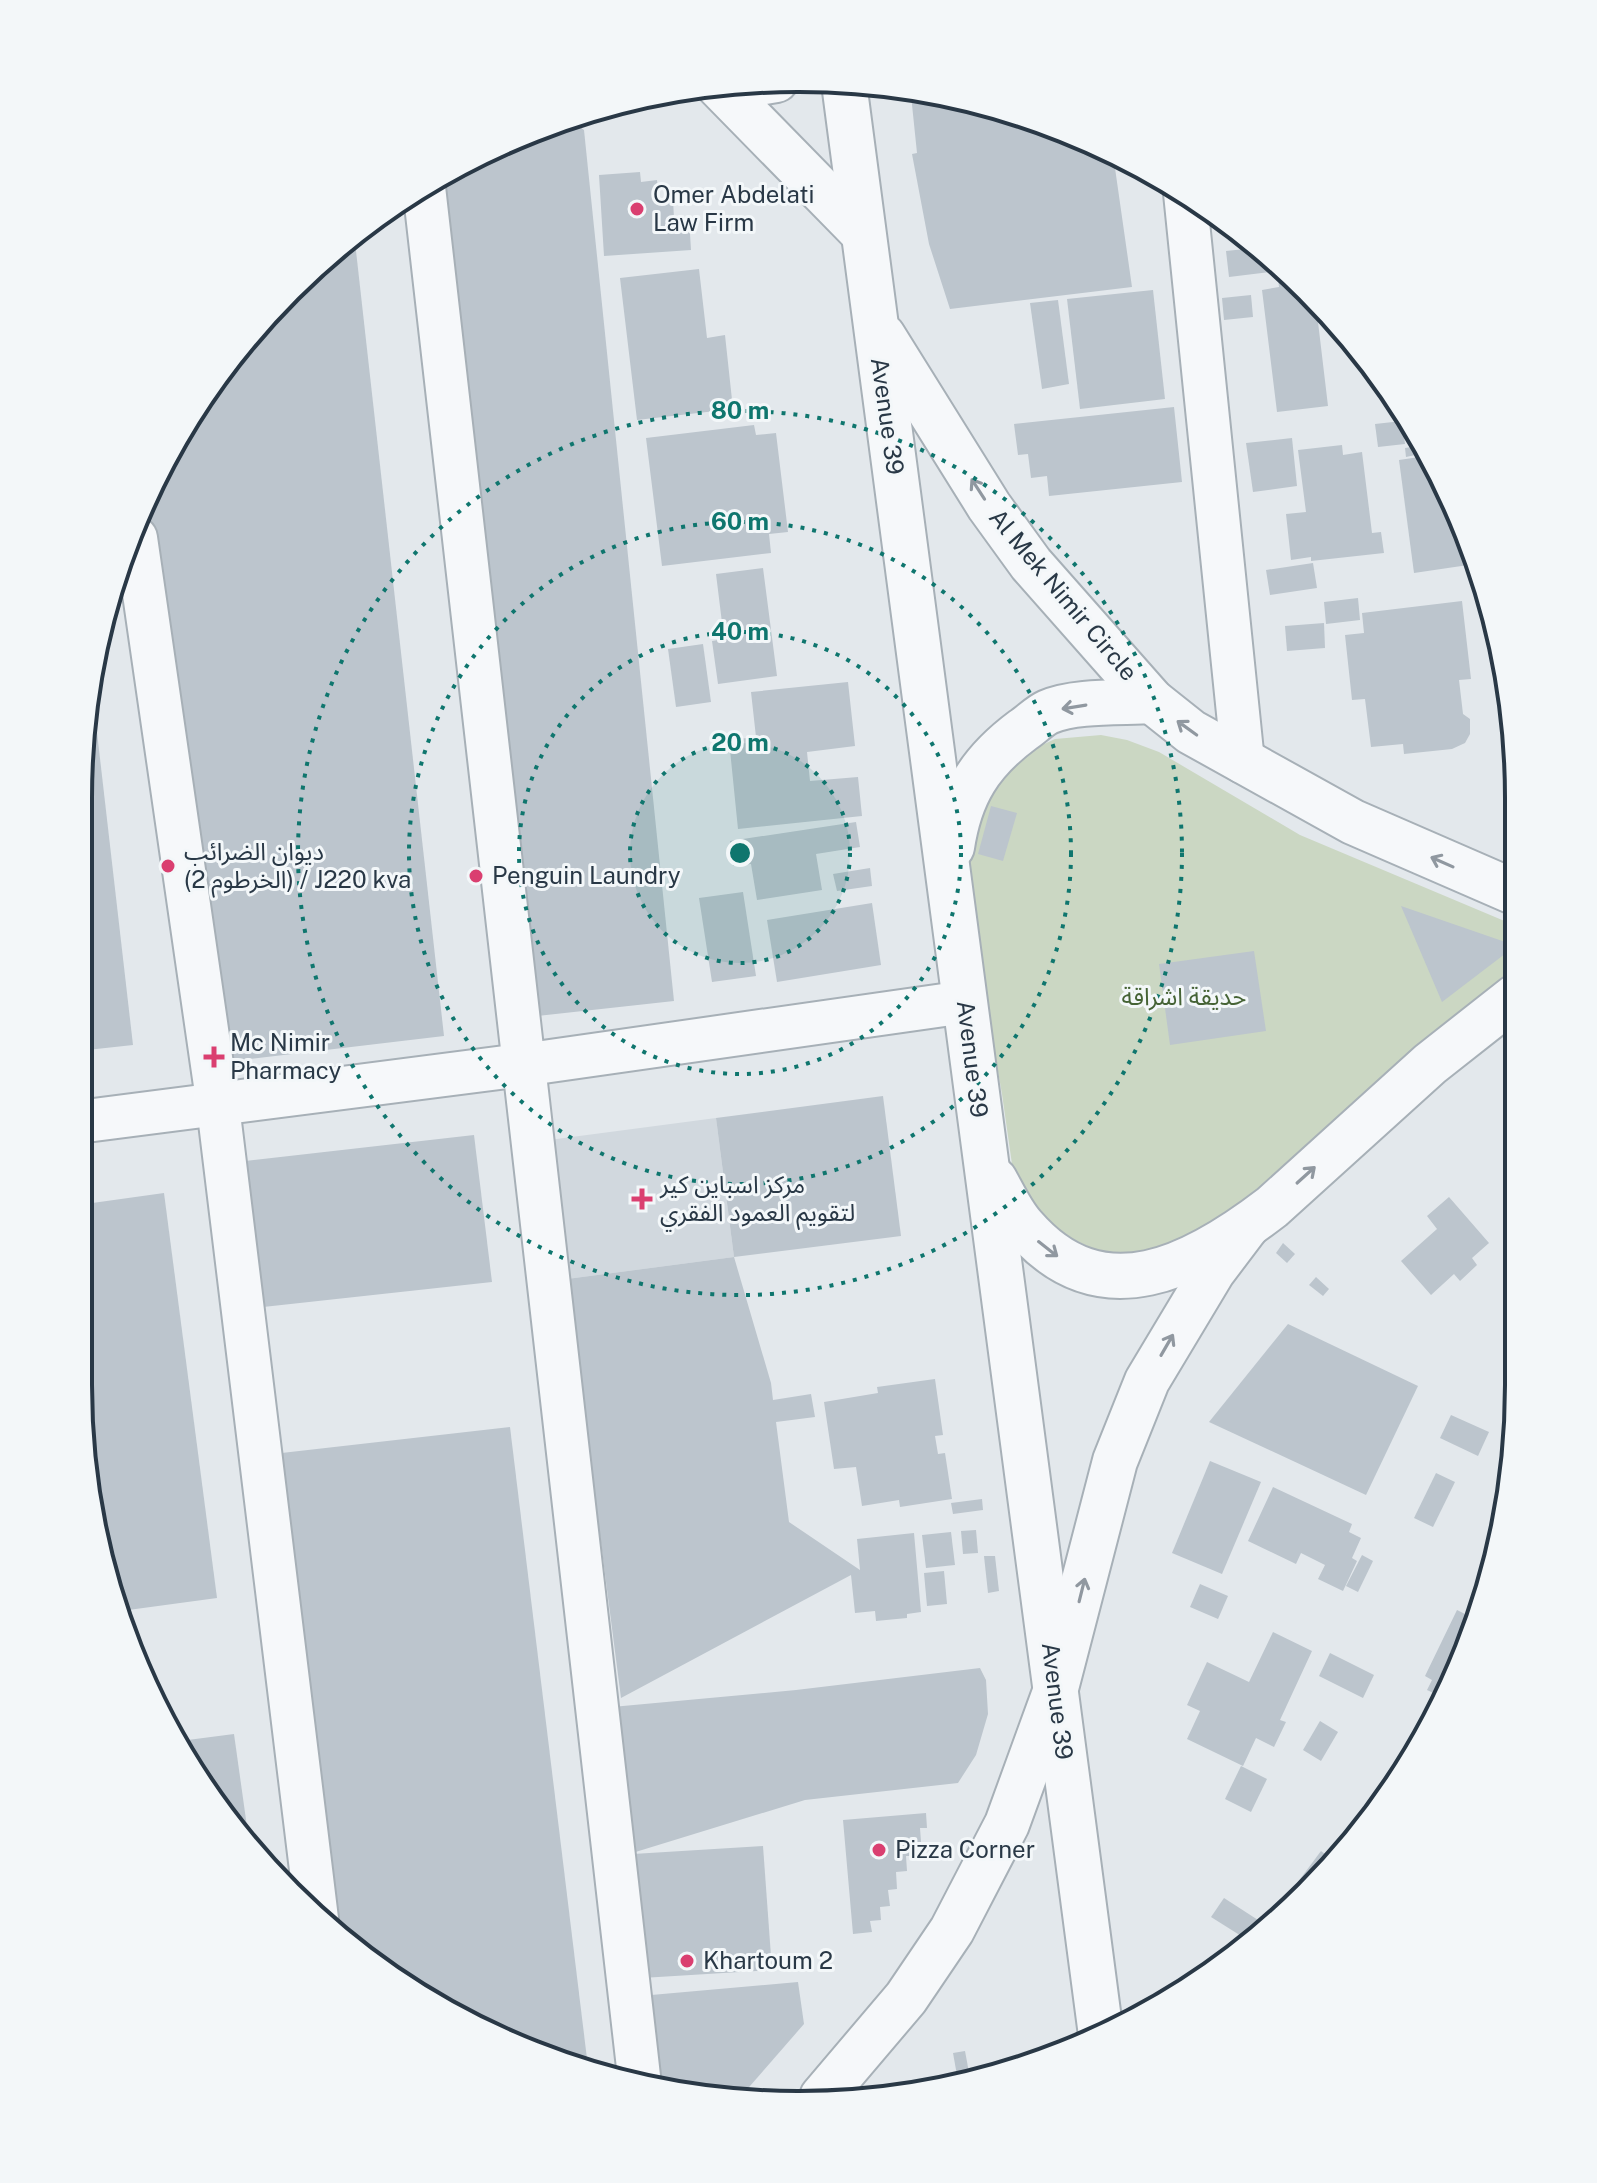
<svg xmlns="http://www.w3.org/2000/svg" width="1597" height="2183" viewBox="0 0 1597 2183" font-family="'Public Sans','Noto Sans Arabic',sans-serif">
  <rect width="100%" height="100%" fill="#e3e8ec"/>
  <polygon fill="#d1d8de" points="716,1118 734,1257 567,1279 549,1140"/>
  <polygon fill="#cbd7c3" points="1101,735 1127,740 1159,752 1300,835 1514,925 1515,982 1217,1226 1145,1256 1119,1255 1094,1249 1057,1232 1014,1178 1002,1094 977,953 967,827 995,773 1027,752 1055,739"/>
  <g fill="#bcc5cd">
    <polygon points="929,93 964,101 965,106 979,104 1030,116 1113,154 1132,287 950,309 929,244 912,154 917,153 911,95"/>
    <polygon points="569,119 584,130 674,1001 510,1019 423,188 479,153"/>
    <polygon points="640,172 641,182 657,180 659,201 673,200 674,218 689,217 691,250 604,256 599,175"/>
    <polygon points="354,233 444,1036 199,1065 139,532 199,399"/>
    <polygon points="1244,236 1273,257 1286,270 1229,277 1226,251 1245,249"/>
    <polygon points="699,269 707,338 725,335 733,409 637,420 620,278"/>
    <polygon points="1292,277 1333,320 1318,322 1328,406 1277,412 1262,290 1279,287 1278,278"/>
    <polygon points="1153,290 1165,399 1080,409 1067,299"/>
    <polygon points="1251,295 1253,317 1224,320 1222,298"/>
    <polygon points="1058,300 1069,384 1042,389 1030,303"/>
    <polygon points="1174,407 1182,482 1049,496 1047,476 1031,478 1028,454 1018,455 1014,424"/>
    <polygon points="1402,421 1405,444 1378,447 1375,424"/>
    <polygon points="754,425 756,435 776,433 788,532 769,534 771,553 662,566 646,438"/>
    <polygon points="1292,438 1297,486 1253,492 1246,443"/>
    <polygon points="1342,445 1343,455 1362,452 1372,533 1381,532 1384,553 1311,561 1311,557 1291,560 1286,514 1306,512 1298,450"/>
    <polygon points="1419,446 1420,454 1406,457 1405,448"/>
    <polygon points="1426,456 1464,522 1475,564 1414,573 1399,460"/>
    <polygon points="1313,563 1317,588 1270,595 1266,570"/>
    <polygon points="763,568 777,676 718,684 712,641 724,639 716,574"/>
    <polygon points="1358,598 1360,620 1326,624 1324,602"/>
    <polygon points="1462,601 1471,679 1459,680 1463,714 1470,719 1470,734 1465,743 1452,749 1404,754 1403,744 1371,747 1365,699 1352,700 1345,635 1364,633 1362,613"/>
    <polygon points="1324,623 1325,648 1287,651 1285,626"/>
    <polygon points="703,644 711,702 676,707 668,649"/>
    <polygon points="848,682 855,746 807,752 810,781 858,777 862,816 738,829 729,740 756,737 751,692"/>
    <polygon points="92,689 133,1045 78,1051 78,798"/>
    <polygon points="991,806 1017,813 1003,861 978,854"/>
    <polygon points="856,822 860,847 816,854 822,890 757,900 751,864 733,866 730,841"/>
    <polygon points="870,868 872,886 837,891 833,874"/>
    <polygon points="743,892 756,976 712,982 699,898"/>
    <polygon points="872,903 881,965 777,982 767,920"/>
    <polygon points="1401,906 1514,945 1514,947 1442,1002"/>
    <polygon points="1254,951 1266,1031 1170,1045 1159,964"/>
    <polygon points="883,1096 901,1236 734,1257 716,1118"/>
    <polygon points="474,1135 492,1282 246,1309 228,1163"/>
    <polygon points="164,1193 217,1598 121,1611 103,1571 78,1385 78,1205"/>
    <polygon points="1449,1197 1489,1243 1472,1258 1477,1265 1460,1281 1454,1274 1431,1295 1401,1261 1437,1229 1427,1216"/>
    <polygon points="1283,1243 1295,1254 1287,1263 1276,1253"/>
    <polygon points="734,1257 771,1383 773,1400 811,1394 815,1417 776,1422 789,1522 860,1570 857,1539 914,1533 921,1612 907,1614 907,1618 876,1621 875,1611 855,1613 851,1575 621,1698 567,1279"/>
    <polygon points="1316,1277 1329,1289 1323,1296 1309,1285"/>
    <polygon points="1288,1324 1418,1386 1366,1495 1209,1422"/>
    <polygon points="935,1379 943,1435 935,1436 938,1454 945,1453 952,1499 900,1507 899,1500 862,1506 856,1467 834,1469 824,1402 878,1393 877,1387"/>
    <polygon points="1451,1415 1489,1432 1478,1456 1440,1438"/>
    <polygon points="510,1427 588,2067 480,2031 324,1926 264,1455"/>
    <polygon points="1210,1461 1261,1482 1222,1574 1172,1553"/>
    <polygon points="1436,1473 1455,1482 1433,1527 1414,1518"/>
    <polygon points="1273,1487 1352,1524 1349,1532 1361,1538 1352,1558 1357,1561 1343,1591 1318,1579 1325,1565 1301,1553 1296,1564 1248,1541"/>
    <polygon points="982,1499 983,1510 953,1514 951,1503"/>
    <polygon points="976,1530 978,1553 963,1554 961,1531"/>
    <polygon points="951,1532 955,1565 926,1568 922,1535"/>
    <polygon points="1362,1555 1373,1561 1358,1592 1346,1586"/>
    <polygon points="984,1556 995,1556 999,1591 988,1593"/>
    <polygon points="944,1571 947,1604 927,1606 924,1573"/>
    <polygon points="1200,1584 1228,1596 1218,1619 1190,1607"/>
    <polygon points="1457,1610 1479,1621 1444,1698 1427,1690 1432,1680 1425,1676"/>
    <polygon points="1273,1632 1312,1651 1280,1720 1286,1722 1274,1747 1256,1738 1243,1766 1187,1739 1200,1711 1187,1705 1207,1662 1249,1682"/>
    <polygon points="1330,1653 1374,1675 1363,1698 1319,1676"/>
    <polygon points="980,1668 986,1680 988,1714 976,1755 958,1783 805,1800 629,1854 612,1707 796,1690"/>
    <polygon points="1320,1721 1338,1732 1321,1761 1303,1750"/>
    <polygon points="234,1734 249,1841 199,1784 180,1741"/>
    <polygon points="1241,1766 1267,1779 1251,1812 1225,1799"/>
    <polygon points="926,1813 927,1828 920,1828 921,1842 913,1842 915,1856 906,1856 907,1871 896,1872 897,1889 888,1890 890,1906 880,1907 881,1920 870,1921 872,1932 853,1934 843,1820"/>
    <polygon points="763,1846 772,1970 642,1978 633,1854"/>
    <polygon points="1321,1851 1337,1863 1286,1910 1280,1906"/>
    <polygon points="1224,1898 1258,1920 1246,1939 1211,1917"/>
    <polygon points="798,1982 804,2024 743,2094 658,2091 640,1996"/>
    <polygon points="965,2051 970,2078 958,2081 953,2053"/>
  </g>
  <g fill="none" stroke-linecap="round" stroke-linejoin="round">
    <g stroke="#a7b0b7" stroke-width="46">
      <g id="minor">
        <polyline points="424,187 640,2085"/>
        <polyline points="1185,193 1243,762"/>
        <polyline points="136,538 218,1106 317,1919"/>
        <polyline points="78,1122 522,1065 965,1002"/>
      </g>
    </g>
    <g stroke="#a7b0b7" stroke-width="48">
      <g id="tertiary">
        <polyline points="844,83 1101,2035"/>
        <polyline points="718,85 863,233"/>
        <polyline points="723,89 776,80"/>
        <polyline points="883,336 989,506 1031,564 1152,701 1191,732 1353,822 1514,892"/>
        <path d="M952 847C960 794 980 762 1023 730 1031 725 1039 716 1048 712 1075 700 1122 703 1152 701"/>
        <path d="M995 1180C1004 1196 1012 1214 1024 1227 1102 1317 1195 1266 1272 1207L1430 1064 1515 997"/>
        <polyline points="822,2097 906,1998 952,1930 1007,1824 1055,1692 1115,1461 1147,1381 1213,1271 1247,1226"/>
      </g>
    </g>
    <use href="#minor" stroke="#f6f8fa" stroke-width="42"/>
    <use href="#tertiary" stroke="#f6f8fa" stroke-width="44"/>
  </g>
  <defs><path id="oneway-shaft" d="M-6 0H5M1.5-3L5.5 0L1.5 3" fill="none" stroke-width="1.6" stroke-linecap="round" stroke-linejoin="round" transform="scale(2)"/></defs>
  <g stroke="#9098a0">
    <use href="#oneway-shaft" transform="translate(978 489) rotate(-123)"/>
    <use href="#oneway-shaft" transform="translate(1074 707) rotate(171)"/>
    <use href="#oneway-shaft" transform="translate(1187 728) rotate(-144)"/>
    <use href="#oneway-shaft" transform="translate(1442 862) rotate(-156)"/>
    <use href="#oneway-shaft" transform="translate(1306 1175) rotate(-42)"/>
    <use href="#oneway-shaft" transform="translate(1048 1249) rotate(38)"/>
    <use href="#oneway-shaft" transform="translate(1167 1345) rotate(-60)"/>
    <use href="#oneway-shaft" transform="translate(1082 1590) rotate(-76)"/>
  </g>
  <circle cx="740" cy="853" r="110" fill="#0f766e" fill-opacity=".12"/>
  <g fill="none" stroke="#0f766e" stroke-width="4" stroke-dasharray="4 8">
    <circle cx="740" cy="853" r="110"/>
    <circle cx="740" cy="853" r="221"/>
    <circle cx="740" cy="853" r="331"/>
    <circle cx="740" cy="853" r="442"/>
  </g>
  <g fill="#da3f70" stroke="#f3f7f9" stroke-width="3">
    <circle cx="637" cy="209" r="8"/>
    <circle cx="168" cy="866" r="8"/>
    <circle cx="476" cy="876" r="8"/>
    <path d="M210 1045h8v8h8v8h-8v8h-8v-8h-8v-8h8z"/>
    <path d="M638 1187h8v8h8v8h-8v8h-8v-8h-8v-8h8z"/>
    <circle cx="879" cy="1850" r="8"/>
    <circle cx="687" cy="1961" r="8"/>
  </g>
  <g text-anchor="middle" stroke-width="6" stroke-linejoin="round" paint-order="stroke">
    <g font-size="24" fill="#293846" stroke="#f3f7f9" text-anchor="start">
      <text x="653" y="203">Omer Abdelati<tspan x="653" dy="28">Law Firm</tspan></text>
      <text x="184" y="860">ديوان الضرائب<tspan x="184" dy="28">(الخرطوم 2) / J220 kva</tspan></text>
      <text x="492" y="884">Penguin Laundry</text>
      <text x="230" y="1051">Mc Nimir<tspan x="230" dy="28">Pharmacy</tspan></text>
      <text x="660" y="1193">مركز اسباين كير<tspan x="660" dy="28">لتقويم العمود الفقري</tspan></text>
      <text x="895" y="1858">Pizza Corner</text>
      <text x="703" y="1969">Khartoum 2</text>
    </g>
    <g font-size="24" fill="#293846" stroke="#f3f7f9">
      <text transform="translate(887 416) rotate(82)" y="8">Avenue 39</text>
      <text transform="translate(1063 595) rotate(50)" y="8">Al Mek Nimir Circle</text>
      <text transform="translate(972 1059) rotate(83)" y="8">Avenue 39</text>
      <text transform="translate(1057 1701) rotate(83)" y="8">Avenue 39</text>
    </g>
    <g font-size="24" fill="#456335" stroke="#f3f7f9">
      <text x="1184" y="1005">حديقة اشراقة</text>
    </g>
  </g>
  <path d="M0 0H1597V2183H0ZM798 92H799A706 706 0 0 1 1505 798V1385A706 706 0 0 1 799 2091H798A706 706 0 0 1 92 1385V798A706 706 0 0 1 798 92Z" fill="#f3f7f9" fill-rule="evenodd"/>
  <path fill="none" stroke="#293846" stroke-width="4" d="M798 92H799A706 706 0 0 1 1505 798V1385A706 706 0 0 1 799 2091H798A706 706 0 0 1 92 1385V798A706 706 0 0 1 798 92Z"/>
  <circle cx="740" cy="853" r="12" fill="#0f766e" stroke="#f3f7f9" stroke-width="4"/>
  <g font-size="24" text-anchor="middle" font-weight="bold" fill="#0f766e" stroke="#f3f7f9" stroke-width="6" stroke-linejoin="round" paint-order="stroke">
    <text x="740" y="419">80 m</text>
    <text x="740" y="530">60 m</text>
    <text x="740" y="640">40 m</text>
    <text x="740" y="751">20 m</text>
  </g>
</svg>
